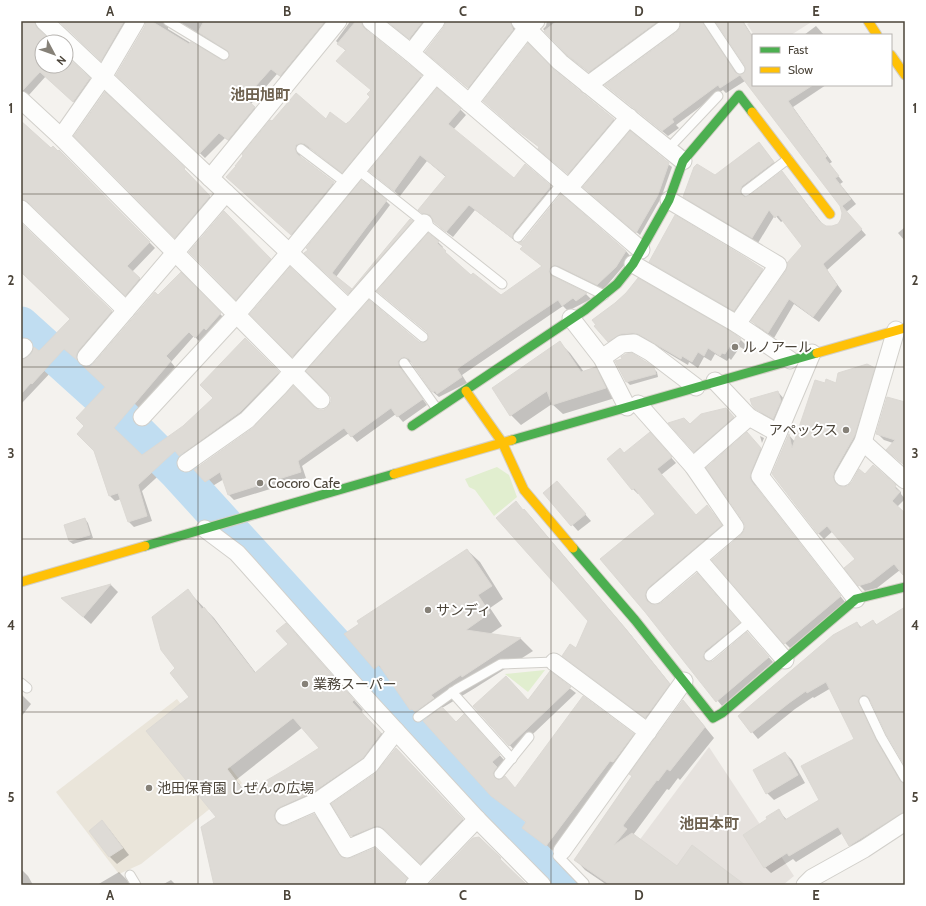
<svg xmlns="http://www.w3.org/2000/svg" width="926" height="906" viewBox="0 0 926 906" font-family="Cabin,'Noto Sans JP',sans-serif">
  <rect width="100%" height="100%" fill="#f4f2ee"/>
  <polygon fill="#e6e2de" points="709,747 794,876 783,885 606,885"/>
  <polygon fill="#eae5da" points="177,699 242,783 141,864 119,874 56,792"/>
  <g fill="#e1eecf">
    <polygon points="497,467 509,475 517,497 494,516 475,490 469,487 465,479"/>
    <polygon points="545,670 528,692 505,674"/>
  </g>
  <polygon fill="#e6e3df" points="751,21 813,21 791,35 754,35 747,24"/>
  <g fill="#0003" fill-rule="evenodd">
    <polygon points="21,21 41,21 39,24 39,30 42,34 50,42 42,42 42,66 66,66 66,57 95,84 79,107 46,76 29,95 23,96 21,97"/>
    <polygon points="60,21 133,21 107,65"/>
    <polygon points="147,21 171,21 168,24 168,29 220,61 224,62 230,59 230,53 178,21 335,21 286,81 277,74 251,104 260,113 234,145 225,138 205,158 123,80"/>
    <polygon points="349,21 368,21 366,25 368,33 426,81 348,177 311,149 307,148 302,150 300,155 301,158 339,188 297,239 232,182 326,120 346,125 371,97 372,90 346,51 336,41 349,23"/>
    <polygon points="387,21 433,21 415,43"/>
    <polygon points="447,21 517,21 515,24 515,30 474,93 431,57"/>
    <polygon points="547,21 671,21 595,77 573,60 543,29 546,26"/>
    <polygon points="681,21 710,21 708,24 708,31 738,75 743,75 747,72 746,65 715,21 743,21 753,37 753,85 826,85 793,107 832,162 829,164 843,182 840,184 856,204 846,212 866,235 827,270 842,291 819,322 794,304 774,338 758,327 752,321 803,246 784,220 781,222 775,215 758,243 690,202 685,197 715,176 759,143 779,168 747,192 745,198 750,197 787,178 824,226 832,227 839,224 843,219 843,212 841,206 745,81 726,93 723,90 676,125 679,128 668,136 606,85 678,33 681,28"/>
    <polygon points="816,26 824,35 804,35"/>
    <polygon points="553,71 618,123 572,177 543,152"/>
    <polygon points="105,94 184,169 191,178 214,201 180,241 75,136"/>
    <polygon points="460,109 466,115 453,130 514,180 525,165 557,193 519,239 518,243 475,210 453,237 441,228 434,220 430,219 425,216 419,210 446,177 427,161 400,196 370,171"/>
    <polygon points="21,122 51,149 58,152 59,151 155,248 132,272 145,284 131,300 35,207 30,204 25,204 21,200"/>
    <polygon points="668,164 672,167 661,198 640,235 588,190"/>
    <polygon points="386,201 390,205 336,277 352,290 410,220 416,225 352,297 306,253"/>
    <polygon points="224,212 276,266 243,305 190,252"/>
    <polygon points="21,224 116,316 81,363 69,353 21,404 21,361 24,360 39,353 71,319 21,272"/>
    <polygon points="905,227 905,241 898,233"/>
    <polygon points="428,235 438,242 443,247 442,249 472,277 501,296 543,267 522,249 524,247 520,243 626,251 631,257 603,290 557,271 554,278 586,294 591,299 568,311 563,306 462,375 467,383 439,397 433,392 413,363 410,362 406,363 403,367 404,373 427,405 403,422 396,414 357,442 349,433 302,466 306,478 234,500 229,495 224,479 211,487 195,470 314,408 318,411 323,411 419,342 422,344 428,342 430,338 428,333 384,296"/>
    <polygon points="650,261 762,270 766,274 738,314 654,265"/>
    <polygon points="181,274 225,319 200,342 194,336 171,362 175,367 119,434 142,456 184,427 214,398 245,339 283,378 246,417 185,461 180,456 142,491 152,521 134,527 129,522 121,499 115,501 110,496 86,426 106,387 89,368 94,364"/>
    <polygon points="638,280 741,340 747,346 745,350 740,347 731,360 729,358 727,361 715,354 711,361 704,357 698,368 689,362 688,365 646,340 615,348 608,341 616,303 627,294"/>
    <polygon points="334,310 341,317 301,364 251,314"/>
    <polygon points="560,343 570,353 584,372 595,368 605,378 615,398 563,414 552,404 521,425 511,415"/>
    <polygon points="653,368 657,372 658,377 630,385 627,382"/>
    <polygon points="874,368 880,374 838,484 839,487 843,488 848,487 865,476 895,486 901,492 901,494 905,499 897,507 905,514 905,575 900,570 877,588 865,591 859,585 857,559 833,531 824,539 818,533 773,474 789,435 795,442 825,384 837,384"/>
    <polygon points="778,392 785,400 781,425 764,416 753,405"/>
    <polygon points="905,403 905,466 895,457 893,443 884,440 877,433"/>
    <polygon points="730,413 737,421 698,455 695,451 691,425"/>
    <polygon points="760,436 764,438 762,443"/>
    <polygon points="654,438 676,463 661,475 696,516 707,506 726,531 650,596 650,602 651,605 657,606 701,579 744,628 710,656 708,661 710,663 713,661 747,633 773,662 722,706 645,611 601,559 656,514 639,493 638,494 633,489 608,459 625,454"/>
    <polygon points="752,439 766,454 756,478 755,484 757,488 845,602 790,648 785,643 745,531"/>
    <polygon points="562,488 591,521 578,531 544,493"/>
    <polygon points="524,511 530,516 631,635 675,690 651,722 569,661 576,650 589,621"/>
    <polygon points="85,519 88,523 93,538 73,544 69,541"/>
    <polygon points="467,550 480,562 503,599 490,608 502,626 490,634 521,639 533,651 475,688 442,708 456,723 470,722 505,761 498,769 502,774 499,781 515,789 633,735 639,740 617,766 553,851 523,828 527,823 499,802 424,721 423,722 410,710 390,679 387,680 375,668"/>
    <polygon points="111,585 118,592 91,624 63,599"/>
    <path d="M188 591 214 618 256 673 289 644 296 634 363 710 361 712 391 743 286 820 284 827 314 815 324 825 346 860 351 859 375 849 412 885H215L218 817 190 698 177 669ZM303 727 321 748 247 794 236 780Z"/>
    <polygon points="905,608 905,764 872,701 867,702 864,711 882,747 903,784 905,785 905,820 856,851 850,845 843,833 796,862 793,859 771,873 765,867 779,811 787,820 820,800 856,739 831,688 814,698 813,697 795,709 758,739 739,716 857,623 862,628 873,621 877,625"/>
    <polygon points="550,673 576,693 515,751 474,706 528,701"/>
    <polygon points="21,694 31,704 21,717"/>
    <polygon points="683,702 692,711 714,738 680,780 678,778 669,790 667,789 633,835 677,867 743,885 607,885 585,870 576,860"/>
    <polygon points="396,750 467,824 425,867 389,833 384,830 378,831 356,840 352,836 333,804 377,774"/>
    <polygon points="785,753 792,760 805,783 774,800 767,793"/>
    <polygon points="102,822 109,829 129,855 117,864 110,857 90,831"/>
    <polygon points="21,869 28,876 33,885 21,885"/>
    <polygon points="119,872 127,880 130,885 97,885"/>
    <polygon points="171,880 176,885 162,885"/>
  </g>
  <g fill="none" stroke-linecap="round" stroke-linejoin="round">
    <polyline stroke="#c0ddf1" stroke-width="37" points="21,325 113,408 178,473 373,687 559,885"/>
  </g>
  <g fill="#dedbd6" stroke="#dcd9d4" fill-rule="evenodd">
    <polygon points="21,21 34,21 37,28 52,42 42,42 42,66 66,66 66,56 90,78 73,102 40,72 23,90 21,90"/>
    <polygon points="59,21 124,21 101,61"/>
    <polygon points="146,21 151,21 189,44 190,42 191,42 224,61 229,58 229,52 198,32 204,21 325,21 280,76 271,69 245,98 255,107 228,140 219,133 199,154 116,75 145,26"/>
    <polygon points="356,21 361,21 362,25 365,29 422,75 342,173 305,144 301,143 296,145 295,149 297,154 334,182 291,235 226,177 236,166 235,166 243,156 242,154 270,120 272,121 296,93 326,119 330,112 346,124 348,122 349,122 370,97 367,94 371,90 336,61 346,50 337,44"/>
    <polygon points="387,21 423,21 409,39"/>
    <polygon points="446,21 510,21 513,30 468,88 425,52 444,27"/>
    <polygon points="557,21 658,21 589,72 567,55 544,31"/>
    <polygon points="680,21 702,21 735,72 740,75 745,72 745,66 715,21 742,21 753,38 753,85 813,85 788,101 827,156 825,158 839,176 835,178 851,199 842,206 862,229 823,264 837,285 813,317 789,299 768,333 751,321 786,271 787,263 802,246 778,215 775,218 769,210 752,238 683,197 694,167 697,164 715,175 759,142 774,162 742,186 740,191 742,195 744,197 749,196 782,171 820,222 826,226 832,226 838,224 841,219 842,213 840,206 740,75 720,88 718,85 672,119 674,122 662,131 605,85 677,32 680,28"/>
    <polygon points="528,43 554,70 614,119 568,174 538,149 539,147 514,128 483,101"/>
    <polygon points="437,88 461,109 448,124 514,178 525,164 551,186 513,233 512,238 469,205 446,232 434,222 430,215 422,213 418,210 446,176 420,155 394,191 369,171"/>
    <polygon points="105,92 185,168 184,169 187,172 210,196 175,238 74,136"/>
    <polygon points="21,121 51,148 53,146 58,151 59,150 150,242 127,266 140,278 125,296 28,202 21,199"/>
    <polygon points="630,131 669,163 658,195 636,233 583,187"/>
    <polygon points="361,180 387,200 332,273 352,289 410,219 413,221 348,294 304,253 308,250 306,248"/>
    <polygon points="561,194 626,251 616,267 597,285 558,266 554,265 550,268 549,272 552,276 587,293 576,301 573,298 562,306 558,300 522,324 457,369 462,377 437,394 435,391 432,392 409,359 404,357 401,358 398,361 399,366 423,399 397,417 391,408 351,437 344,428 298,461 301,472 228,495 220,472 205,482 194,470 253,428 293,386 314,407 319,410 324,410 328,407 331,402 331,397 328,393 306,371 369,300 419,342 422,343 427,341 429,338 427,332 377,291 428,233 439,241 437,243 446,251 445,252 471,275 473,273 501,295 542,266 520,249 523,246 518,243 523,241"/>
    <polygon points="224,211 271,259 236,300 189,252"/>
    <polygon points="675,215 743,256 763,269 734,311 649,262"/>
    <polygon points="21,223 112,311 78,351 76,356 77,360 64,349 32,384 31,383 21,394 21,361 31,354 34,347 39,351 70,319 21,272"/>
    <polygon points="290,267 335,309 292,357 250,314"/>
    <polygon points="181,272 221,313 206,330 204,328 195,338 189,332 166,356 171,361 114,428 142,455 183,426 213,398 200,385 245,338 279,372 240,412 179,456 175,451 138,485 147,516 128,522 118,493 109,496 94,451 77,434 84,426 76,418 105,387 83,366 89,367 94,363 155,292 158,295"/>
    <polygon points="638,278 732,332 741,339 738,344 733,341 725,354 722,353 720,356 708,348 704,356 698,352 692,362 682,356 681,359 638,334 633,333 621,334 608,342 594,326 596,325 592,320 615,303 626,293"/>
    <polygon points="560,341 581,372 596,367 606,388 552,405 547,391 510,416 492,388"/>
    <polygon points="632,353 654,367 656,374 626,382 615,361 622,359 621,357 626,354"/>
    <polygon points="867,364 875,368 855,435 834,472 833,477 835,482 838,485 843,487 848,486 852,482 859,469 865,474 873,465 896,485 895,488 900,492 892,501 905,513 905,575 903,575 894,564 871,582 858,586 844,568 855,559 827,526 818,534 772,474 789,434 792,448 815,380 825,383 826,379 836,383 838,373"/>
    <polygon points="778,391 781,401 773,419 755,409 752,405 750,399"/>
    <polygon points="887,397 905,402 905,456 903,464 886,450 895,440 876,434"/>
    <polygon points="726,408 734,417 694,452 668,423 684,418 690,424 701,414"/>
    <polygon points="650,432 672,457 657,469 696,515 707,505 722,525 649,587 646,592 645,596 647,601 652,604 656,605 661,603 697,573 740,623 705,651 703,657 705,660 710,662 713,661 747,632 769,657 716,702 645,612 600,559 655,514 634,488 632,490 607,459 620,448 624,453"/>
    <polygon points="747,432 761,448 751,472 750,478 752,482 841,596 784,644 712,560 741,535 744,531 745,526 743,521 706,468"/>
    <polygon points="557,481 586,514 571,526 543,493"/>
    <polygon points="516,501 523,510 524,509 625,628 670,684 645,718 562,656 570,644 576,648 588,621 496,518"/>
    <polygon points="85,518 90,535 69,541 64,525"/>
    <polygon points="467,549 492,586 478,595 490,613 466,630 521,638 462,677 461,675 431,695 434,698 415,712 412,709 410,710 379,665 374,669 344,634 359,624 357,621"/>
    <polygon points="111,584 83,617 61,598"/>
    <path d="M188 589 202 609 204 607 255 673 288 644 276 631 286 623 354 700 352 702 381 733 363 758 313 792 280 807 276 810 274 815 275 820 278 824 283 826 288 825 314 814 342 857 346 859 351 858 375 848 407 878 404 885H214L201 827 216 817 146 731 189 697 170 673 175 668 161 650 152 617ZM293 718 319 748 286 769 245 793 227 769Z"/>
    <polygon points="905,607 905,766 886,734 869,698 865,695 862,695 858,701 876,740 900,781 905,784 905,811 849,846 838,827 789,856 787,853 764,868 743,835 767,819 766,817 779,809 785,820 819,800 801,766 854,739 826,682 807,693 806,691 789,703 751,733 738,716 833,635 857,622 860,628 873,620 876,625"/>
    <polygon points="550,671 571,687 509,746 473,706 506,676 528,700"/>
    <polygon points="583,696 634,734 613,762 610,761 546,846 522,828 526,822 491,796 423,721 442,707 456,722 464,714 500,755 492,762 497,767 493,773 494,776 498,780 501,779 505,776 515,788"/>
    <polygon points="683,700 705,727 670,771 667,769 658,781 657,780 624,824 623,826 627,829 614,845 632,833 677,866 692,845 745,885 610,885 574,860 632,776 629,774"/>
    <polygon points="396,748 463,819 420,864 384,829 379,826 373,827 351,836 331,804 376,773"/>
    <polygon points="785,752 798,775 766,794 753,770"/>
    <polygon points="102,820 123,848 109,857 89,831"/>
    <polygon points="479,837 501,858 500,859 527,885 428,885 473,838"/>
  </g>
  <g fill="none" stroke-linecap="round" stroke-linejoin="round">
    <g stroke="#d2d0cb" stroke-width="11">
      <g id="lane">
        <polyline points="168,21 224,55"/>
        <polyline points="708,21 740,69"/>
        <polyline points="301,149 346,183"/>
        <polyline points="668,149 718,96"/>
        <polyline points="358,170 502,284"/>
        <polyline points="746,191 788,159"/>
        <polyline points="518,237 562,183"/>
        <polyline points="555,271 604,295"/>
        <polyline points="365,289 423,337"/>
        <polyline points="404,363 437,409"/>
        <polyline points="709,656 751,621"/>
        <polyline points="21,683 27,688"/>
        <polyline points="452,692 512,759"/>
        <polyline points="864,701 881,737 905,778"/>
        <polyline points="418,717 457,689 501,664 554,662"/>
        <polyline points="499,774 529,737"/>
        <polyline points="562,851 558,856 584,883 583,885"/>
        <polyline points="130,875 136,885"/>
      </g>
    </g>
    <g stroke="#d2d0cb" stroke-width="19">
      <g id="street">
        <polyline points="44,21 348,308"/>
        <polyline points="371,21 411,53 641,250"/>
        <polyline points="520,21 560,62 683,161"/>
        <polyline points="411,53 436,21"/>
        <polyline points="588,85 671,24"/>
        <polyline points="21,100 61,137 321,400"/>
        <polyline points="469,103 527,28 536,21"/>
        <polyline points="61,137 103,77 136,21"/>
        <polyline points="210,178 338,21"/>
        <polyline points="569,188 629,117"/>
        <polyline points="669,200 778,265 737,324"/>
        <polyline points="21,209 126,310"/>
        <polyline points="633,264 737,324 790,360"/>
        <polyline points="571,318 602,358 627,407"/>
        <polyline points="21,350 24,347"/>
        <polyline points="812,353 760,476 856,599"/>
        <polyline points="86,357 226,193"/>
        <polyline points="602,358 622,344 634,343 650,352 696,387"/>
        <polyline points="715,381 749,417 778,433"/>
        <polyline points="638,404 693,466 735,527 655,595"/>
        <polyline points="142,417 236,315 289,253 435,75"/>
        <polyline points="863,442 905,480"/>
        <polyline points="186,463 247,420 279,387 424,223"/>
        <polyline points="693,466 749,417"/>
        <polyline points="843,477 863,442 896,330"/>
        <polyline points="205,529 237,553 247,564 371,704 477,819 542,885"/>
        <polyline points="698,559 785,660"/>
        <polyline points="554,662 648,732"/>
        <polyline points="318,801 347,849 377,836 421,878"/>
        <polyline points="284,816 318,801 370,765 396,731"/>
        <polyline points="562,851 684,681"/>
        <polyline points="414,885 477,819"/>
        <polyline points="805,885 812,878 864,849 905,822"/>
      </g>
    </g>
    <g stroke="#d3cfc5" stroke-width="11">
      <g id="fast">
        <polyline points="412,426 585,310 617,284 633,264 669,200 683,161 739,95 752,112"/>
        <polyline points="512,440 817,353"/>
        <polyline points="145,546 394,474"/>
        <polyline points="573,548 635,620 713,718 722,713 856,599 905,587"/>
      </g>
    </g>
    <g stroke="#d3cfc5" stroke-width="11">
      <g id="slow">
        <polyline points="868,21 877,35"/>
        <polyline points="891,55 905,75"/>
        <polyline points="752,112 830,214"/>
        <polyline points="817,353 905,328"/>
        <polyline points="466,391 502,442 524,490 573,548"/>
        <polyline points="394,474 512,440"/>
        <polyline points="21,582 145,546"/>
      </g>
    </g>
    <use href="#lane" stroke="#fdfdfc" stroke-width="9"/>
    <use href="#street" stroke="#fdfdfc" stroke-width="17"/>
    <use href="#fast" stroke="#4caf50" stroke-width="9"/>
    <use href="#slow" stroke="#ffc107" stroke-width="9"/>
  </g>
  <path fill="none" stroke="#4b4439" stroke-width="1" stroke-opacity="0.55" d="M198 21V885M375 21V885M551 21V885M728 21V885M21 194H905M21 367H905M21 539H905M21 712H905"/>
  <g fill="#868178" stroke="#fff" stroke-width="1.5">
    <circle cx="735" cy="347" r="4"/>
    <circle cx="846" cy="430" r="4"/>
    <circle cx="260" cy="483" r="4"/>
    <circle cx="428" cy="610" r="4"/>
    <circle cx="305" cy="684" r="4"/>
    <circle cx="149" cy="788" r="4"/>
  </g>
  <g text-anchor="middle" stroke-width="4" stroke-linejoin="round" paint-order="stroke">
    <g font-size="14" fill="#4b4439" stroke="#fff" text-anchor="start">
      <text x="743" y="352">ルノアール</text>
      <text x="838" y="435" text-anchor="end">アペックス</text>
      <text x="268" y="488">Cocoro Cafe</text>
      <text x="436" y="615">サンディ</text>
      <text x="313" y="689">業務スーパー</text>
      <text x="157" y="793">池田保育園 しぜんの広場</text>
    </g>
    <g font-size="15" font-weight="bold" fill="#6e6250" stroke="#fff">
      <text x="260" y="100">池田旭町</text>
      <text x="709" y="829">池田本町</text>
    </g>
  </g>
  <rect width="926" height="906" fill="none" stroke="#ffffff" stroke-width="44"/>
  <rect x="752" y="34" width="140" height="52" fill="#ffffff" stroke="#b7b4b0"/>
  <rect x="760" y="47" width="20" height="6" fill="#4caf50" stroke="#b7b4b0"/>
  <text x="788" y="54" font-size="12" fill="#4b4439">Fast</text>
  <rect x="760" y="67" width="20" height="6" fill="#ffc107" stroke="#b7b4b0"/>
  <text x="788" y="74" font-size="12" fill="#4b4439">Slow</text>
  <g transform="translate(54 54) rotate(131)"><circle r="19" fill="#ffffff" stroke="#b7b4b0"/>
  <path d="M0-3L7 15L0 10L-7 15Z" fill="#868178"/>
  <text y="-6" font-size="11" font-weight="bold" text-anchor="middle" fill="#4b4439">N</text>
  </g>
  <rect x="22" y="22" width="882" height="862" fill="none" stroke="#4b4439" stroke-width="1.5"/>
  <g font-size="13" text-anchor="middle" font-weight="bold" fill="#4b4439">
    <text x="110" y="16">A</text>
    <text x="287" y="16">B</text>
    <text x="463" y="16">C</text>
    <text x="639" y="16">D</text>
    <text x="816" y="16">E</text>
    <text x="11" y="113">1</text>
    <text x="915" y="113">1</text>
    <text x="11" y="285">2</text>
    <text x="915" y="285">2</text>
    <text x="11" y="458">3</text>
    <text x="915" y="458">3</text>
    <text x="11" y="630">4</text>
    <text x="915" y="630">4</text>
    <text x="11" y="802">5</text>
    <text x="915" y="802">5</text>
    <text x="110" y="900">A</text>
    <text x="287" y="900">B</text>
    <text x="463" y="900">C</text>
    <text x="639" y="900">D</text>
    <text x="816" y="900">E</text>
  </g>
</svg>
